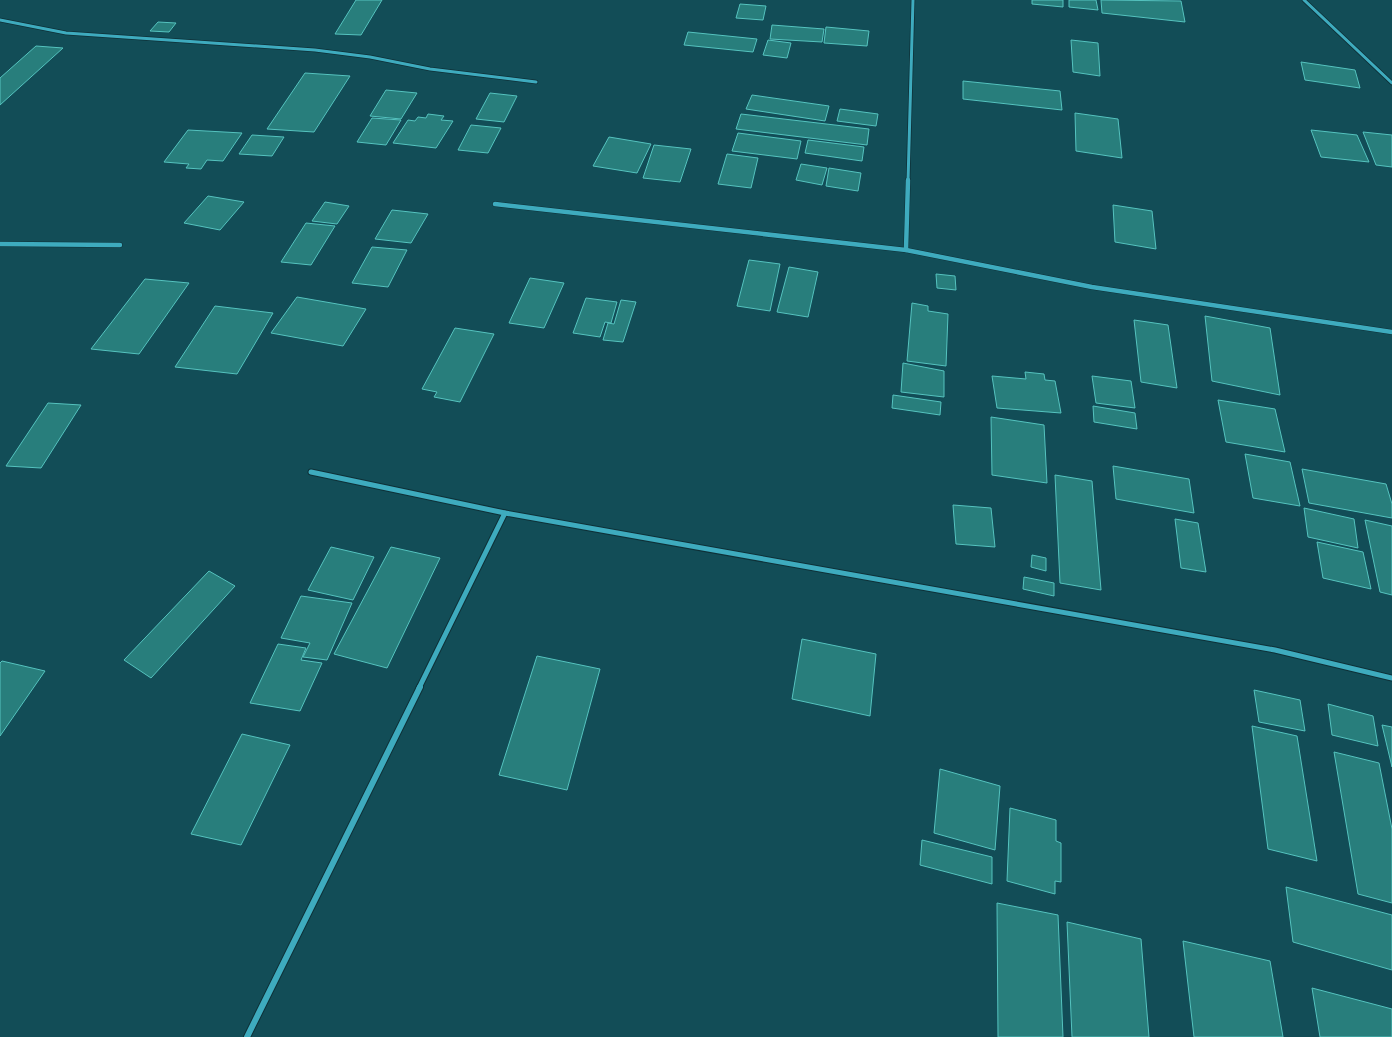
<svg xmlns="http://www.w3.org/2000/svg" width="1392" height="1037" viewBox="0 0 1392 1037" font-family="'Source Serif 4',serif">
  <rect width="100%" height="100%" fill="#124d57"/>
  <g fill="#287e7c" stroke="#55c3bf">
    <polygon points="356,0 382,0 361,35 335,34"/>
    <polygon points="1032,0 1063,0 1063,7 1032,4"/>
    <polygon points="1069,0 1096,0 1098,10 1069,7"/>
    <polygon points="1101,0 1181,1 1185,22 1102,13"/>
    <polygon points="740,4 766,6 763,20 736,18"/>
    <polygon points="158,22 176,23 169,32 150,31"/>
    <polygon points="772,25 824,29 822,42 770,39"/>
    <polygon points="826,27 869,31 867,46 824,43"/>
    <polygon points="688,32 757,39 753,52 684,45"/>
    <polygon points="768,40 791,43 787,58 763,55"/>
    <polygon points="1071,40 1098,43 1100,76 1073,72"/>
    <polygon points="36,46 63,48 0,105 0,78"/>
    <polygon points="1301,62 1355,70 1360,88 1305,80"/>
    <polygon points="305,73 350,76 314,132 267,129"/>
    <polygon points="963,81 1060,91 1062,110 963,99"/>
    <polygon points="386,90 417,93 401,119 370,116"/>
    <polygon points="490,93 517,96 504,122 476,119"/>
    <polygon points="752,95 829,106 825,121 746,109"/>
    <polygon points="840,109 878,114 876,126 837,121"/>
    <polygon points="1075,113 1118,119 1122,158 1076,151"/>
    <polygon points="428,114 444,116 441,120 453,121 436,148 393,143 408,120 415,121 418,117 426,118"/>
    <polygon points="741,114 869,129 867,145 736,129"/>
    <polygon points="372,118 401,120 386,145 357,142"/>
    <polygon points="471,125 501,128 488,153 458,150"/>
    <polygon points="188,130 242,133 223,161 207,160 201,169 186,168 189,164 164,162"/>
    <polygon points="1311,130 1357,135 1369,162 1321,157"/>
    <polygon points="1363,132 1392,135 1392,167 1376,165"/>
    <polygon points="738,133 801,141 797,159 732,151"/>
    <polygon points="252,135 284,137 272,156 239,154"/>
    <polygon points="609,137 651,144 637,173 593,166"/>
    <polygon points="808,140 864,147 862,161 805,153"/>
    <polygon points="654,145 691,149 680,182 643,178"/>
    <polygon points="727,154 758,158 751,188 718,184"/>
    <polygon points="801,164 827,168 822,185 796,180"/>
    <polygon points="829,168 861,173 858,191 826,186"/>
    <polygon points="208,196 244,202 220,230 184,223"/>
    <polygon points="325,202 349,206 337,224 312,221"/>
    <polygon points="1113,205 1152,211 1156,249 1115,242"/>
    <polygon points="392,210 428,214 411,243 375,239"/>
    <polygon points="306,223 335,226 311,265 281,262"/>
    <polygon points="372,247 407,250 388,287 352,283"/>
    <polygon points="749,260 780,264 770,311 737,306"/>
    <polygon points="789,267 818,272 808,317 777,312"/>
    <polygon points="936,274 955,276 956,290 937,288"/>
    <polygon points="530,278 564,283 544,328 509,323"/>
    <polygon points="145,279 189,283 139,354 91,349"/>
    <polygon points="297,297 366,309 343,346 271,333"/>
    <polygon points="586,298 617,302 611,323 605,322 600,337 573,333"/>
    <polygon points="621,300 636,302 623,342 603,340 608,323 614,324"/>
    <polygon points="912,303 928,306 928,311 948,314 946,366 907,361"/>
    <polygon points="215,306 273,313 237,374 175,367"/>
    <polygon points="1205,316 1270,328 1280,395 1212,381"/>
    <polygon points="1134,320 1168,325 1177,388 1141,382"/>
    <polygon points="455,328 494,334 460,402 434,397 437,392 422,389"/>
    <polygon points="903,363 944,371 944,397 901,392"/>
    <polygon points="1025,372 1044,374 1045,380 1055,381 1061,413 997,408 992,376 1026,379"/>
    <polygon points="1092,376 1131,381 1135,408 1096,403"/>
    <polygon points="893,395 941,402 940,415 892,408"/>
    <polygon points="1218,400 1275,409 1285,452 1226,442"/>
    <polygon points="48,403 81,405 41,468 6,466"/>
    <polygon points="1093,406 1135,413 1137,429 1094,422"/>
    <polygon points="991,417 1044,425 1047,483 992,475"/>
    <polygon points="1245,454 1290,462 1300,506 1253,498"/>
    <polygon points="1113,466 1189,479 1194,513 1116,499"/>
    <polygon points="1302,469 1386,484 1392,504 1392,518 1309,503"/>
    <polygon points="1055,475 1092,481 1101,590 1060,583"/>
    <polygon points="953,505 991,508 995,547 956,544"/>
    <polygon points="1304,508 1354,519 1358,548 1308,537"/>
    <polygon points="1175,519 1198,523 1206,572 1181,568"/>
    <polygon points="1365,520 1392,526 1392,595 1380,592"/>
    <polygon points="1317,542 1363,552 1371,589 1323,578"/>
    <polygon points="331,547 374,557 353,600 308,590"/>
    <polygon points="391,547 440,558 387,668 334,654"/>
    <polygon points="1032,555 1046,558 1046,571 1031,567"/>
    <polygon points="209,571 235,586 151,678 124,660"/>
    <polygon points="1024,577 1054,583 1054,596 1023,589"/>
    <polygon points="301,596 352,603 327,660 303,657 310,643 281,638"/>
    <polygon points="802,639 876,654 870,716 792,699"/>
    <polygon points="278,644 306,648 301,660 322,663 300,711 250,703"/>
    <polygon points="537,656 600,669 567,790 499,775"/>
    <polygon points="2,661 45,671 0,736 0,663"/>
    <polygon points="1254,690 1300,700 1305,731 1259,722"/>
    <polygon points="1328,704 1373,716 1378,746 1332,735"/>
    <polygon points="1382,725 1392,727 1392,767"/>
    <polygon points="1252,726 1297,736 1317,861 1268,849"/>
    <polygon points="242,734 290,745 241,845 191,834"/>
    <polygon points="1334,752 1379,763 1392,829 1392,903 1358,894"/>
    <polygon points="940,769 1000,786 995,850 934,833"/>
    <polygon points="1010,808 1056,820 1056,841 1061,843 1061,882 1055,881 1055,894 1007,881"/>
    <polygon points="922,840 992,857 992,884 920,865"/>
    <polygon points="1286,887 1392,915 1392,970 1293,942"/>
    <polygon points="997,903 1058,915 1063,1037 998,1037"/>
    <polygon points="1067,922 1141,939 1149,1037 1072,1037"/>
    <polygon points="1183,941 1270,961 1283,1037 1194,1037"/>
    <polygon points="1312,988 1392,1009 1392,1037 1320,1037"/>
  </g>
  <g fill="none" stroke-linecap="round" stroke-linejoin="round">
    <g stroke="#0e3037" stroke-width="4.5">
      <g id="minor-far3">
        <polyline points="1304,0 1392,83"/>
        <polyline points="0,20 66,33 315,50 370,57 430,69 536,82"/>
        <polyline points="908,182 913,0"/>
      </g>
    </g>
    <g stroke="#0e3037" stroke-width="5.5">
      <g id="minor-far2">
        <polyline points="495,204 906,250 1092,287 1392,332"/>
        <polyline points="0,244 120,245"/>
        <polyline points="906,250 908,180"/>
      </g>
    </g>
    <g stroke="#0e3037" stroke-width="7">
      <g id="minor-far1">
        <polyline points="311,472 505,513 1275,650 1392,678"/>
        <polyline points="419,688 505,513"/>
      </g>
    </g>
    <g stroke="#0e3037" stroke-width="8">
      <polyline id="minor" points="247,1037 420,687"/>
    </g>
    <use href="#minor-far3" stroke="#3eabbe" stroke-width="3"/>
    <use href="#minor-far2" stroke="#3eabbe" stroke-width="4.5"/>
    <use href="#minor-far1" stroke="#3eabbe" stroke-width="5"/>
    <use href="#minor" stroke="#3eabbe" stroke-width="6"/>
  </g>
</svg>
